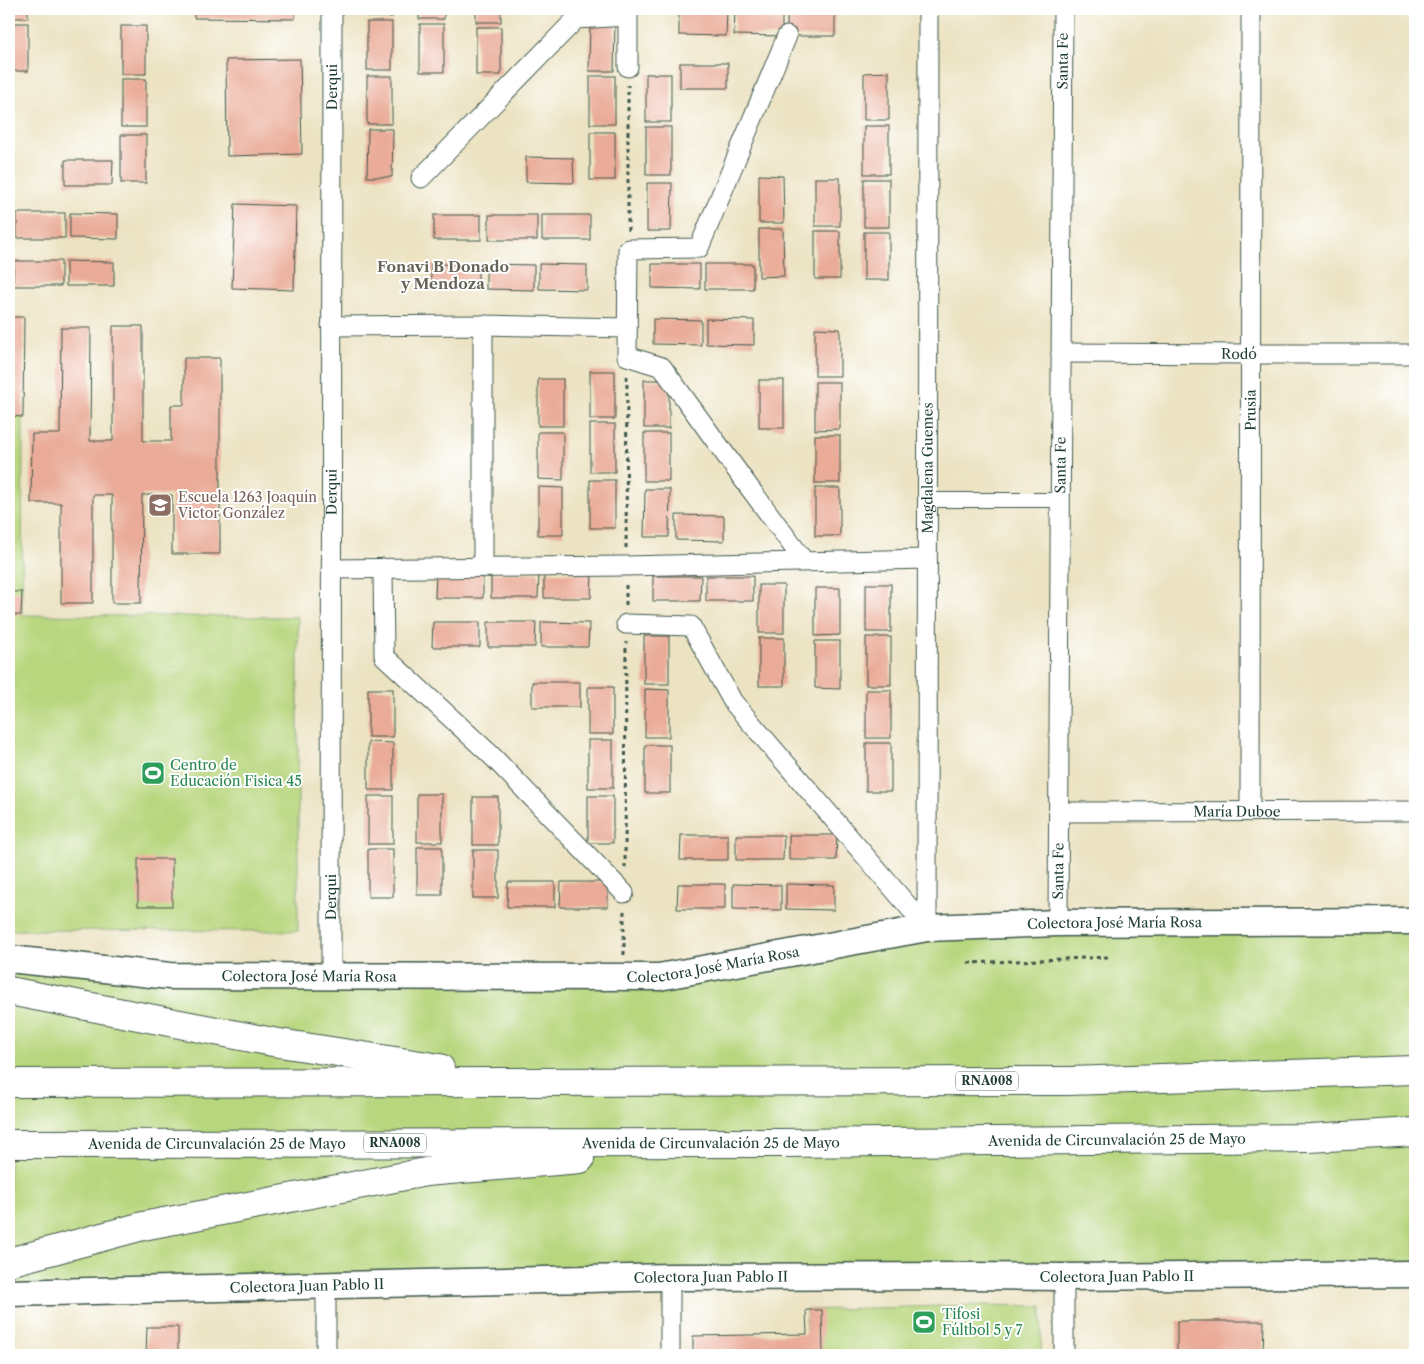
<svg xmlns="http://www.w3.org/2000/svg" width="1424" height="1364" viewBox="0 0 1424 1364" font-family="'Libre Caslon Text',serif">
  <rect width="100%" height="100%" fill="#fff"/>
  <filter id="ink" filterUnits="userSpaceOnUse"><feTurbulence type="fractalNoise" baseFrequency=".02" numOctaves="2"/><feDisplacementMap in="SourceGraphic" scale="10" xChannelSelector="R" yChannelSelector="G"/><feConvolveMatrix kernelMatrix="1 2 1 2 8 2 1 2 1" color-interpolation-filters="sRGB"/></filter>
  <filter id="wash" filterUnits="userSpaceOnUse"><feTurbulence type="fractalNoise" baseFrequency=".0096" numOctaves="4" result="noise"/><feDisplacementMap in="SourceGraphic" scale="20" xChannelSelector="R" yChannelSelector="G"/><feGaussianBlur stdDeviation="1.12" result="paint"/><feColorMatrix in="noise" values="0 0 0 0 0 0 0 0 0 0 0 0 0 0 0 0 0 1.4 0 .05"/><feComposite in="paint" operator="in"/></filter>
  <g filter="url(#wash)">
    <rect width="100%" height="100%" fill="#ece3c3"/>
    <g fill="#b7d67d" stroke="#6b8a58">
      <polygon points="9,416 23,417 22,615 298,617 298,931 9,930"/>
      <polygon points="1415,921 1415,1274 9,1293 9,959 659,977 927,928"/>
      <polygon points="974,1305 1042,1306 1041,1355 807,1355 806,1310"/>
    </g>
    <g id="blocks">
      <g fill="#eaac98">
        <rect x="9" y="9" width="19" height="9"/>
        <polygon points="194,9 295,9 295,19 194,18"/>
        <rect x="367" y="9" width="25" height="8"/>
        <rect x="419" y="9" width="25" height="10"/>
        <rect x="476" y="9" width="25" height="13"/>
        <polygon points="679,10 727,10 726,36 679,35"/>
        <polygon points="735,10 782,11 782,36 734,35"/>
        <polygon points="787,10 835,11 835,36 787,36"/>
        <rect x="367" y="22" width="25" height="48"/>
        <rect x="9" y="23" width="19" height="48"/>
        <polygon points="590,23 615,23 614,71 589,71"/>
        <rect x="420" y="24" width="24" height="48"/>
        <rect x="121" y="26" width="25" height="48"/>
        <rect x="476" y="27" width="25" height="48"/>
        <polygon points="300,59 302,154 227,156 226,60"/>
        <rect x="680" y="63" width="48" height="25"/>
        <polygon points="889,72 889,120 864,120 864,73"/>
        <rect x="646" y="74" width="25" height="48"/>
        <rect x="367" y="76" width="25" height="48"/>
        <rect x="590" y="76" width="25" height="48"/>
        <rect x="121" y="79" width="25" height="48"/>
        <rect x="864" y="126" width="25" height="48"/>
        <rect x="646" y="127" width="25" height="48"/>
        <polygon points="368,129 393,129 392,177 367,177"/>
        <rect x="590" y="132" width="25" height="48"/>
        <rect x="121" y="135" width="25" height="48"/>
        <polygon points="526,157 573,158 574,183 526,182"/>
        <polygon points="65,160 113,160 112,185 65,185"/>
        <polygon points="759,175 783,176 784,223 759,223"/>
        <rect x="815" y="178" width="25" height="48"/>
        <rect x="864" y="179" width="25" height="48"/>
        <polygon points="647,183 672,183 671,231 647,231"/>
        <polygon points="235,204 296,206 294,290 232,288"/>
        <rect x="17" y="213" width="48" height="25"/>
        <polygon points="70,213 118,214 118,239 70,238"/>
        <rect x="434" y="215" width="47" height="25"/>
        <rect x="489" y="215" width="48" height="25"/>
        <rect x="542" y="215" width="48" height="25"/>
        <polygon points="759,229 783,229 784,276 759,277"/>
        <rect x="815" y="231" width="25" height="48"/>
        <rect x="864" y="232" width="25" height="48"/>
        <polygon points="14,261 61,261 61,286 13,286"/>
        <polygon points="66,261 114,262 114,286 66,286"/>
        <polygon points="431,264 478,265 478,290 431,289"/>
        <polygon points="486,264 534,265 534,290 486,289"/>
        <polygon points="539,264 587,265 587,290 539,289"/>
        <polygon points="652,264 700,264 700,289 652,288"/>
        <rect x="705" y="264" width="48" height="25"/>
        <polygon points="9,317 24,317 23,417 9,416"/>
        <polygon points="653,319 701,320 701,345 653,344"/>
        <polygon points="706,319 754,320 754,345 706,344"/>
        <polygon points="113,326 143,326 143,441 171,441 171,405 184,405 184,358 220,358 220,554 172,554 172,495 142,495 141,603 112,603 112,495 93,495 93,603 61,603 61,503 31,503 32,434 60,434 61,328 91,328 90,441 113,441"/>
        <polygon points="815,328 840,329 840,376 815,376"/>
        <rect x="590" y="371" width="25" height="48"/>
        <rect x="538" y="379" width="25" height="47"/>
        <rect x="644" y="380" width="25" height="48"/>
        <rect x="759" y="380" width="25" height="48"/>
        <polygon points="815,382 840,382 840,429 815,430"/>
        <rect x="590" y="424" width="25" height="48"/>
        <polygon points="538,432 563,432 563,480 538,479"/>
        <rect x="644" y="433" width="25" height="48"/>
        <rect x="815" y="435" width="25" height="48"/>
        <rect x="590" y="480" width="25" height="48"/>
        <polygon points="538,487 563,488 563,535 538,535"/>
        <rect x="815" y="488" width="25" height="48"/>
        <polygon points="645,489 670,489 669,537 644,537"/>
        <polygon points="676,515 724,516 724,541 676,540"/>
        <polygon points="436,572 483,573 483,598 435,598"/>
        <polygon points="491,573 539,573 538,598 491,598"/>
        <polygon points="544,573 592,573 591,598 544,598"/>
        <polygon points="653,576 701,576 700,601 653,601"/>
        <rect x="706" y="576" width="47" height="25"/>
        <rect x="866" y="584" width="25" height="48"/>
        <rect x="759" y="585" width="25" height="48"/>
        <polygon points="815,588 840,588 840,635 815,636"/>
        <polygon points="9,592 22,592 21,615 9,615"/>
        <polygon points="433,622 480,622 480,647 432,647"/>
        <polygon points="488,622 536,622 535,647 488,647"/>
        <polygon points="541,622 589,623 588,647 541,647"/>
        <rect x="644" y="636" width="25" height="48"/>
        <rect x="866" y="637" width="25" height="48"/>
        <rect x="759" y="638" width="25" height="48"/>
        <polygon points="815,641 840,641 840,689 815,688"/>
        <rect x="532" y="682" width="48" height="25"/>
        <rect x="588" y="687" width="25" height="47"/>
        <rect x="368" y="689" width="25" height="48"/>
        <polygon points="645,689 669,690 669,737 645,737"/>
        <rect x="866" y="690" width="25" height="48"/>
        <rect x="588" y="740" width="25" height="48"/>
        <polygon points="368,742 393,743 393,790 368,790"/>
        <rect x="866" y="743" width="25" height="48"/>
        <rect x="645" y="745" width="25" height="48"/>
        <rect x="417" y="794" width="25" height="48"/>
        <rect x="368" y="796" width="25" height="48"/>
        <rect x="588" y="796" width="25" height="47"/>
        <rect x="473" y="797" width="25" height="48"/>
        <polygon points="681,835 728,835 728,860 680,860"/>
        <polygon points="736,835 784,835 783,860 736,860"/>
        <polygon points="789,835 837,835 836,860 789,860"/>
        <rect x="417" y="847" width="25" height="48"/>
        <rect x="368" y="849" width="25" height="48"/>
        <rect x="473" y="850" width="25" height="48"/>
        <rect x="138" y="859" width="34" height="47"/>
        <polygon points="508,882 555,882 555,907 507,907"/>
        <polygon points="561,882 608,882 608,907 560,907"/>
        <polygon points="678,884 725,884 725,909 677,909"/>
        <polygon points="733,884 781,885 781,910 733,909"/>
        <polygon points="786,884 834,885 834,910 786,909"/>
        <polygon points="806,1310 822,1310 823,1355 693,1355 693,1336 807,1334"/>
        <polygon points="1177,1321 1264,1321 1263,1355 1177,1355"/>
        <polygon points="147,1327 178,1327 178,1355 146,1355"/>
      </g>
    </g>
  </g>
  <g filter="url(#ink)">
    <use href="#blocks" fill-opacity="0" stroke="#3e5649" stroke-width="1"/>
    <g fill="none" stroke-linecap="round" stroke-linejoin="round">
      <g stroke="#3e5649" stroke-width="16">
        <polyline id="pedestrian" points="927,500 1061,500"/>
      </g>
      <g stroke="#3e5649" stroke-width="21">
        <g id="minor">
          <polyline points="787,36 699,248 628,249 627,356 662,367 743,479 804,561"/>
          <polyline points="628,67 628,9"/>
          <polyline points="421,178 576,19 628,16"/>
          <polyline points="483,325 483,567"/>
          <polyline points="331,326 483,325 627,328"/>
          <path id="s1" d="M1061 353 1250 354H1415"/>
          <polyline points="383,568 384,656 492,756 624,893"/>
          <polyline points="331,569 626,566 927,559"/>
          <polyline points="626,624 691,626 733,702 927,928"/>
          <path id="s2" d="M1250 811 1251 9"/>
          <path id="s3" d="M1059 812 1415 811"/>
          <path id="s4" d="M1058 923 1063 9"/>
          <path id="s5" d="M927 928 928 9"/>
          <path id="s6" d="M331 976 332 9"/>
          <polyline points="326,1285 326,1355"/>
          <polyline points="670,1355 670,1277"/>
          <polyline points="1064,1355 1064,1277"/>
        </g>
      </g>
      <g stroke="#3e5649" stroke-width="29">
        <g id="secondary">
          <path id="s7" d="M9 959 170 976 659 977 927 928 1058 923 1415 921"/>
          <path id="s8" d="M9 1293 670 1277 969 1276 1064 1277 1415 1274"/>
        </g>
      </g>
      <g stroke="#3e5649" stroke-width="30">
        <g id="motorway">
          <polyline points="9,991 273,1042 440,1068"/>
          <polyline points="9,1083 1069,1081 1415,1070"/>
          <path id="s9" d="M9 1144 781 1143 1310 1138 1415 1132"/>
          <polyline points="9,1262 143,1226 426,1172 580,1159"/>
        </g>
      </g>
      <g stroke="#3e5649" stroke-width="3" stroke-dasharray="4 4" stroke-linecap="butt">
        <polyline points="628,231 628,85"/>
        <polyline points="626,548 627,374"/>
        <polyline points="626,605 626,584"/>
        <polyline points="625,868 626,642"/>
        <polyline points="624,955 624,909"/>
        <polyline points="968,963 1110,957"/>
      </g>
      <use href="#pedestrian" stroke="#fff" stroke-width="14"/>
      <use href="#minor" stroke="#fff" stroke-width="19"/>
      <use href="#secondary" stroke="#fff" stroke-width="26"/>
      <use href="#motorway" stroke="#fff" stroke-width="28"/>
    </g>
  </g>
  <defs>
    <g id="school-square" transform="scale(1.25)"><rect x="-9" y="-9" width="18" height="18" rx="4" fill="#8d6e63" stroke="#fff"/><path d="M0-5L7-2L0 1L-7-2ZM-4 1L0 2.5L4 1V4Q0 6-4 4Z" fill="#fff"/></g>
    <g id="stadium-square" transform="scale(1.25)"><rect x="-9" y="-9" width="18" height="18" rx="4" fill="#2e9e5b" stroke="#fff"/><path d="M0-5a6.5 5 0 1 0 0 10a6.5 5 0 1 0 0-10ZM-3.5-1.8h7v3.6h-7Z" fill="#fff"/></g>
  </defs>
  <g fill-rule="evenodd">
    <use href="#school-square" x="160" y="505"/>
    <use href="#stadium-square" x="153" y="773"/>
    <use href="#stadium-square" x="924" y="1322"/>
  </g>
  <g text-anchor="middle" stroke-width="4" stroke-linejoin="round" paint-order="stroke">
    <g fill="#fff" stroke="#627771" stroke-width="1">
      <rect x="956" y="1071.5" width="62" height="19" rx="4"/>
      <rect x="364" y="1133.5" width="62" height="19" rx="4"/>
    </g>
    <g font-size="12" font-weight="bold" fill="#1f3d34">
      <text x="987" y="1085">RNA008</text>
      <text x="395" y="1147">RNA008</text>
    </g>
    <g font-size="14" fill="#1f3d34" stroke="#fff">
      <text dy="5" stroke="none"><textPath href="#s4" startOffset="862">Santa Fe</textPath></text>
      <text dy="5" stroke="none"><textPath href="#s6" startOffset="889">Derqui</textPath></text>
      <text dy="5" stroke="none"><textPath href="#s1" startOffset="178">Rodó</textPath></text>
      <text dy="5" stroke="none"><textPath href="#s2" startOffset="401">Prusia</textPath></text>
      <text dy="5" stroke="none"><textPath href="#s4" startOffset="458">Santa Fe</textPath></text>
      <text dy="5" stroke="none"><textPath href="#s5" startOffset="460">Magdalena Guemes</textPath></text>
      <text dy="5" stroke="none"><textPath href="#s6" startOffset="484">Derqui</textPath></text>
      <text dy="5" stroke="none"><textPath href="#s3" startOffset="178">María Duboe</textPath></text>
      <text dy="5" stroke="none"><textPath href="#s4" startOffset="52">Santa Fe</textPath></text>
      <text dy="5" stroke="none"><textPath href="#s6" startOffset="79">Derqui</textPath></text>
      <text dy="5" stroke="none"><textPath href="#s7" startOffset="1111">Colectora José María Rosa</textPath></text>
      <text dy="5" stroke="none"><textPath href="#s7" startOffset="706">Colectora José María Rosa</textPath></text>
      <text dy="5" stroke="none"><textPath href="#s7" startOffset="301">Colectora José María Rosa</textPath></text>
      <text dy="5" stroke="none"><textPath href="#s9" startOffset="1108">Avenida de Circunvalación 25 de Mayo</textPath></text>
      <text dy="5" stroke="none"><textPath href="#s9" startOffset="702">Avenida de Circunvalación 25 de Mayo</textPath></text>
      <text dy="5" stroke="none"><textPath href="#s9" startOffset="208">Avenida de Circunvalación 25 de Mayo</textPath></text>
      <text dy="5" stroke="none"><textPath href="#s8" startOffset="1108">Colectora Juan Pablo II</textPath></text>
      <text dy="5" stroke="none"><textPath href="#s8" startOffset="702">Colectora Juan Pablo II</textPath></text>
      <text dy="5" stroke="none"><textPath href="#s8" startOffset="298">Colectora Juan Pablo II</textPath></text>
    </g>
    <g font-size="14" fill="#785e54" stroke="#fff" text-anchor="start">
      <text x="178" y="502">Escuela 1263 Joaquín<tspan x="178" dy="16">Victor González</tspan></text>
    </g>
    <g font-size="14" fill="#27864d" stroke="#fff" text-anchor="start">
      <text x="170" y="770">Centro de<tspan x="170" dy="16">Educación Fisica 45</tspan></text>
      <text x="942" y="1319">Tifosi<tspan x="942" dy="16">Fúltbol 5 y 7</tspan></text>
    </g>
    <g font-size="15" font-weight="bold" fill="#666457" stroke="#fff">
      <text x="443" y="272">Fonavi B Donado<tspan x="443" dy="17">y Mendoza</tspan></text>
    </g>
  </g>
  <rect width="1424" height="1364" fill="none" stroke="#fff" stroke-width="30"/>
</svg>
